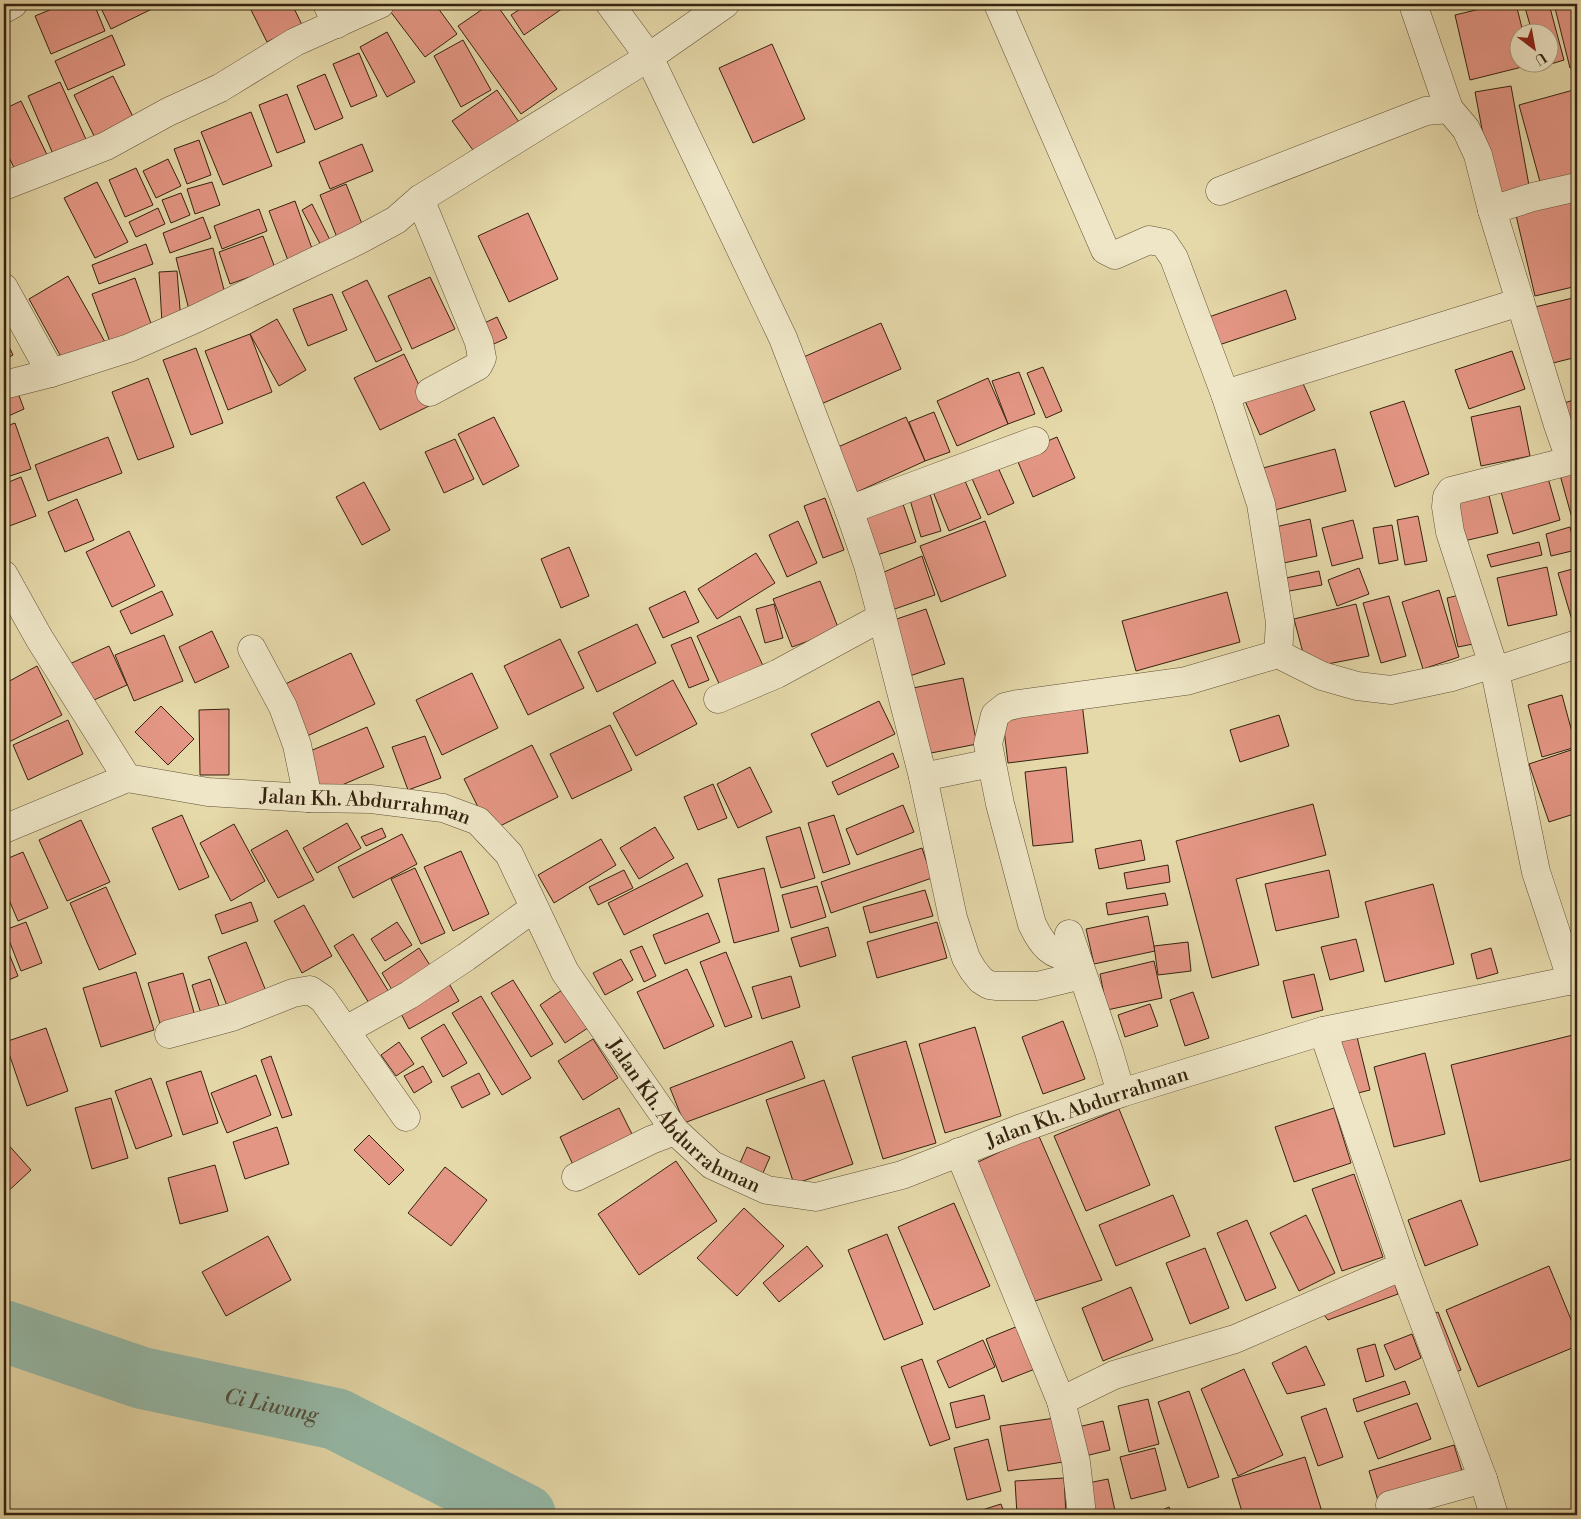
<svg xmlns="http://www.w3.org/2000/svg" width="1581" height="1519" viewBox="0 0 1581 1519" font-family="'Libre Bodoni',serif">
  <rect width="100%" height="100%" fill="#e5d8a9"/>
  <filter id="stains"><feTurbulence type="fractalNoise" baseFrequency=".004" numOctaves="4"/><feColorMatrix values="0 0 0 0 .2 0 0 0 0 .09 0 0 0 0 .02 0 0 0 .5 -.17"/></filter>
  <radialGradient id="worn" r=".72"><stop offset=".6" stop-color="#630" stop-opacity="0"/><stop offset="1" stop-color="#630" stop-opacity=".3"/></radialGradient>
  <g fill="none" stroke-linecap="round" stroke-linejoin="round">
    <path stroke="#96baa9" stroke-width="62" id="s1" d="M4 1331 142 1378 336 1419 525 1515"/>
  </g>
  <g fill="#e49684" stroke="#35230f">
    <polygon points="64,4 94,4 105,31 51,54 35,16"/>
    <polygon points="99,4 159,4 160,5 111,29"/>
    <polygon points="248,4 292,4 302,25 267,42"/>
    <polygon points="400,4 435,4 457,34 425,57 390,11"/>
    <polygon points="490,4 496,4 557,89 521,114 458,26"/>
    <polygon points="528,4 569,4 524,35 511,15"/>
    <polygon points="1501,4 1516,4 1523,32 1518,32 1518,62 1530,62 1530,65 1470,80 1455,15"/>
    <polygon points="1524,4 1549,4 1564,60 1541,67 1540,62 1548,62 1548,32 1532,32"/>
    <polygon points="1554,4 1577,4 1577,66 1570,68"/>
    <polygon points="387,32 415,82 387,97 360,47"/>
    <polygon points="112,35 125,65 68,90 55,61"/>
    <polygon points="463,40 491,90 461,107 434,56"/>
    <polygon points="772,44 805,119 753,143 719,68"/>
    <polygon points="359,53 377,96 351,107 333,64"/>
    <polygon points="325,74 343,118 315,130 297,86"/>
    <polygon points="113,76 135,121 96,140 74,95"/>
    <polygon points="60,82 89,146 56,161 28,96"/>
    <polygon points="1511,86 1530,191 1495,198 1475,92"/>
    <polygon points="1577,89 1577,179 1542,189 1519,105"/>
    <polygon points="497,90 519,122 475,153 452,121"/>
    <polygon points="287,94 305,142 277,153 259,105"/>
    <polygon points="21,101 51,163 19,178 4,147 4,109"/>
    <polygon points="251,112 272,166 223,185 201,132"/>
    <polygon points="199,140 211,175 187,184 174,149"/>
    <polygon points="362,144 373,171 330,189 319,162"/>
    <polygon points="168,159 181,186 156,198 143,171"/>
    <polygon points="136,168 153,205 125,217 109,180"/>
    <polygon points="97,182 128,242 95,258 64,198"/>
    <polygon points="212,182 220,205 195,214 187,189"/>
    <polygon points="346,184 366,234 340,245 320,195"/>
    <polygon points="181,193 190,215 171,223 162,200"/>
    <polygon points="1577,196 1577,286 1535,296 1515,211"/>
    <polygon points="295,201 314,254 289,263 269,211"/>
    <polygon points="312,204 333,246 324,251 302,210"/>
    <polygon points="158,208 165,224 136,237 129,222"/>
    <polygon points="259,209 267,231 222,249 214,226"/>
    <polygon points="528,213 558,279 509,302 478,236"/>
    <polygon points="203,217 211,238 170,253 163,233"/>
    <polygon points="263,236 275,268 230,284 219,252"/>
    <polygon points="146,244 153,264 99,284 92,265"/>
    <polygon points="213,248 227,301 189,310 176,258"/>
    <polygon points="177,271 181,322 162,323 159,272"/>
    <polygon points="68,276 105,342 65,364 29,299"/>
    <polygon points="430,277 455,329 412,349 388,296"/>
    <polygon points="135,278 154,332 112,347 92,294"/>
    <polygon points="367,280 402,350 376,362 342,292"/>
    <polygon points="1286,290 1296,319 1216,346 1206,318"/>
    <polygon points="332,294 347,330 308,346 293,309"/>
    <polygon points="1577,297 1577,357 1549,364 1535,307"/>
    <polygon points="497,317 507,338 485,348 476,327"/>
    <polygon points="277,319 306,370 279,386 250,334"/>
    <polygon points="881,323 901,369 819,405 799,359"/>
    <polygon points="250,334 272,392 228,410 205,351"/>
    <polygon points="4,336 13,355 4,360"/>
    <polygon points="196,348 223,423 191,435 163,360"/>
    <polygon points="1512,351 1525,389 1469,409 1455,370"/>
    <polygon points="404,354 429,406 380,430 354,378"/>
    <polygon points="1043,367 1062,411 1046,418 1027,373"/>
    <polygon points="1019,372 1035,414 1008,424 992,381"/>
    <polygon points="1300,377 1315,410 1260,435 1245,401"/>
    <polygon points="148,378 174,447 138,460 112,392"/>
    <polygon points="988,378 1008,424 957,446 937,401"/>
    <polygon points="15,385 24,409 4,418 4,390"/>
    <polygon points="1577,399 1577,451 1564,403"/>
    <polygon points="1404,401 1429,474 1395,487 1370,412"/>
    <polygon points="1520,406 1530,456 1481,466 1471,417"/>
    <polygon points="934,412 950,452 925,461 909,422"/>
    <polygon points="494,417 519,466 483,485 458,434"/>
    <polygon points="906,417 925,461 857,492 838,447"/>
    <polygon points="15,423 31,469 4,478 4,427"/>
    <polygon points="108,437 122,473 48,501 35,465"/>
    <polygon points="1057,437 1075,478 1033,497 1015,455"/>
    <polygon points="455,439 474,479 444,493 425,452"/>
    <polygon points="1335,449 1346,491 1275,510 1263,468"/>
    <polygon points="996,463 1014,503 988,515 970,474"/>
    <polygon points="1577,470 1577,516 1572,518 1560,475"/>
    <polygon points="1546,471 1560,520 1513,534 1499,485"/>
    <polygon points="962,474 981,518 949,531 931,487"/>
    <polygon points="21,477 36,516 4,528 4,484"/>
    <polygon points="364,482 390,530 362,545 336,497"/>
    <polygon points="1487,487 1498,533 1464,541 1453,495"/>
    <polygon points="930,494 941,531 921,537 910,500"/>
    <polygon points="825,498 844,550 823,558 804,506"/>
    <polygon points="77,499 94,540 65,552 48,512"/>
    <polygon points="902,501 916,542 877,555 863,514"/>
    <polygon points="1418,516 1427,561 1405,565 1397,520"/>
    <polygon points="1310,519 1317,556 1274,565 1267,529"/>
    <polygon points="1353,520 1363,558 1332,566 1322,528"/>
    <polygon points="798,521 817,563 787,577 769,535"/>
    <polygon points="985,521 1006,576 941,602 920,546"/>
    <polygon points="1392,525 1398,560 1379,564 1373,528"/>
    <polygon points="1570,527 1576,550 1551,556 1546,534"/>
    <polygon points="129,531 155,586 112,607 86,552"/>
    <polygon points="1539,542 1542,555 1491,567 1487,555"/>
    <polygon points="569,547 589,596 561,608 541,559"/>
    <polygon points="756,553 775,583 717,619 698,589"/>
    <polygon points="922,556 935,595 889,611 877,575"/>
    <polygon points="1547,567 1557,615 1508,626 1497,578"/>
    <polygon points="1359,568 1369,594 1337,606 1328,580"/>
    <polygon points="1576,568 1577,630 1575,630 1558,573"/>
    <polygon points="1319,571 1322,585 1284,592 1281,579"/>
    <polygon points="820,581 839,630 792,647 773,599"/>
    <polygon points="1439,590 1459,657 1423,669 1402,602"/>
    <polygon points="162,591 173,615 131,634 120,611"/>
    <polygon points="685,591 699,622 663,638 649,608"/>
    <polygon points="1227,592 1240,642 1136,671 1122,621"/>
    <polygon points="1468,593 1478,643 1458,647 1447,598"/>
    <polygon points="1389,596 1406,656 1381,663 1363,603"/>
    <polygon points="774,604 783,638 765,643 756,609"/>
    <polygon points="1356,604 1369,656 1307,668 1294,619"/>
    <polygon points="926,609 945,664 904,678 885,623"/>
    <polygon points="740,616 765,670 722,690 697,636"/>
    <polygon points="637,624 656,663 597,692 578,652"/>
    <polygon points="212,631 229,667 195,683 179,647"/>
    <polygon points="164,635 183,681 134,701 115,655"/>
    <polygon points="691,637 709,680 689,688 671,645"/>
    <polygon points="560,639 584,688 528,715 504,666"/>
    <polygon points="109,646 127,685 83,705 65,666"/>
    <polygon points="351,653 375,704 305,737 281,686"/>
    <polygon points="37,666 62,715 7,743 4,735 4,684"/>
    <polygon points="472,673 498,728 442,755 416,700"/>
    <polygon points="963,678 977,744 926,754 913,688"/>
    <polygon points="673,680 697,724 636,756 613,713"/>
    <polygon points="1577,692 1577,709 1571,694"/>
    <polygon points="1562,695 1576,747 1542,757 1528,705"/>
    <polygon points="879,701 895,734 827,767 811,734"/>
    <polygon points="1082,703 1088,753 1008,763 1002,713"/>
    <polygon points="161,706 194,739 168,765 135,732"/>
    <polygon points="229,709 229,775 200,775 199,710"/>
    <polygon points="1279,715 1289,746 1240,762 1230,730"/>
    <polygon points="68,720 83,754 28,780 13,745"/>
    <polygon points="610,725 632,770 572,799 550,754"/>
    <polygon points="367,727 384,767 321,794 303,754"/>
    <polygon points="425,736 441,778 408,790 392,747"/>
    <polygon points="532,745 558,797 490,831 464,779"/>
    <polygon points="1577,748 1577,813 1549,822 1529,764"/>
    <polygon points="893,753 899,767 838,795 832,782"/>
    <polygon points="750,767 772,812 738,828 717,784"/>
    <polygon points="1066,767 1073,842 1033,846 1025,772"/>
    <polygon points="713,784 727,818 698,830 684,797"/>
    <polygon points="1313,804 1326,855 1236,879 1259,965 1212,978 1176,841"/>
    <polygon points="903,805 914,832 857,855 846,829"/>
    <polygon points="182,815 209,877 179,890 152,828"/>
    <polygon points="834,815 850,864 823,873 808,823"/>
    <polygon points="81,820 110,882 67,901 39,840"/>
    <polygon points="347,823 361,848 317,873 303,848"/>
    <polygon points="234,824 265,881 231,901 200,843"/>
    <polygon points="655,827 674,858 639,879 620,848"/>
    <polygon points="800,827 815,878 781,888 766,837"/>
    <polygon points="382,828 386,837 366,846 361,837"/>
    <polygon points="287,830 314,880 278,898 251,850"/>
    <polygon points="402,834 417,864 353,898 338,867"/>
    <polygon points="601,839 616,865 554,903 538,875"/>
    <polygon points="1141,840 1145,860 1099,869 1095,849"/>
    <polygon points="922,848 932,878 831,913 821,882"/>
    <polygon points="461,851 489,914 453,931 424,867"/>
    <polygon points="23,852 48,908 18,921 4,888 4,860"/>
    <polygon points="687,863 703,896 624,935 608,903"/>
    <polygon points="1168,865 1170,882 1127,889 1124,873"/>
    <polygon points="415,868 445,933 421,944 391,879"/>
    <polygon points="764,868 779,931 734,943 718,879"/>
    <polygon points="624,870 633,888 598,905 589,887"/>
    <polygon points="1329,870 1339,917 1276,931 1265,884"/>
    <polygon points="1433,884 1454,964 1385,982 1365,902"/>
    <polygon points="817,886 826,917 791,928 782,895"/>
    <polygon points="106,887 136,954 99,970 70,903"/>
    <polygon points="925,890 933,916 870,933 863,907"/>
    <polygon points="1165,893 1168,905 1108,915 1106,903"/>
    <polygon points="251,902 258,921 222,934 215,915"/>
    <polygon points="304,905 332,956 302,973 274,921"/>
    <polygon points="708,913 720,942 665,964 653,935"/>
    <polygon points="1148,916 1155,951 1094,964 1086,929"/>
    <polygon points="26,922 42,963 21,971 5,930"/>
    <polygon points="397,922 412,945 385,961 371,939"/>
    <polygon points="937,922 947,958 877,978 867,942"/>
    <polygon points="828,927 836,956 800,967 791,938"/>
    <polygon points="353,934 392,997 372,1008 334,946"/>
    <polygon points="1356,939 1364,971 1330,980 1321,947"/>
    <polygon points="4,941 18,976 4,982"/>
    <polygon points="246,942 270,1001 231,1016 208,957"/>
    <polygon points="1188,942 1191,971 1158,975 1154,946"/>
    <polygon points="642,946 656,976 644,982 630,951"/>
    <polygon points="419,948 433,970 395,995 382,973"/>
    <polygon points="1491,948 1498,973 1477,979 1471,954"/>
    <polygon points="726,952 752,1017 725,1027 700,962"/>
    <polygon points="621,959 633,980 605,995 593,973"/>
    <polygon points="1154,961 1162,998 1107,1010 1100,974"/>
    <polygon points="687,969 714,1026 664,1049 637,992"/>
    <polygon points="136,972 154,1030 101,1047 83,988"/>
    <polygon points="183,973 195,1016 161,1027 148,983"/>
    <polygon points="1314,974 1323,1010 1292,1018 1283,981"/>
    <polygon points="791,976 800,1007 762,1019 752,987"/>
    <polygon points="210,979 222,1015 203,1020 192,985"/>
    <polygon points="447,980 459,1001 409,1029 398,1008"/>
    <polygon points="513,980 553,1044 531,1057 491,993"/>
    <polygon points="565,988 591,1026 565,1043 540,1005"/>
    <polygon points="1193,992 1209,1038 1185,1046 1170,1000"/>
    <polygon points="481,996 531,1078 502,1095 452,1013"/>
    <polygon points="1150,1004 1158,1026 1125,1037 1118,1015"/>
    <polygon points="1063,1021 1085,1079 1043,1094 1022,1037"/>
    <polygon points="444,1024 467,1063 443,1077 421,1038"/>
    <polygon points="975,1027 1001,1116 945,1133 919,1044"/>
    <polygon points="46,1028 68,1091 27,1106 5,1042"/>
    <polygon points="1577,1034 1577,1158 1480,1182 1451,1065"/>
    <polygon points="1357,1037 1370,1090 1350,1095 1338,1041"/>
    <polygon points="593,1039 618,1078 583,1100 558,1061"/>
    <polygon points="792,1041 805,1078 684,1123 670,1088"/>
    <polygon points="906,1041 936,1143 883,1159 852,1057"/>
    <polygon points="399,1042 414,1064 396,1076 381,1055"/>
    <polygon points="1425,1053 1445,1134 1394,1147 1374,1067"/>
    <polygon points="271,1056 292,1115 282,1118 261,1060"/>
    <polygon points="423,1066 432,1082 414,1093 404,1076"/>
    <polygon points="201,1071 218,1123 183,1135 166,1082"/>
    <polygon points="479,1073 490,1094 462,1108 451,1087"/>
    <polygon points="256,1075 271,1115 227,1133 211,1093"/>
    <polygon points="151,1078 172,1136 136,1149 115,1091"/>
    <polygon points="824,1080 853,1164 794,1184 766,1100"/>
    <polygon points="111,1098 128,1158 92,1169 75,1108"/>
    <polygon points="619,1108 635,1140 575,1169 560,1137"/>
    <polygon points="1334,1108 1351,1163 1294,1182 1275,1127"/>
    <polygon points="1119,1109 1150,1185 1086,1211 1054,1136"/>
    <polygon points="277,1127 289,1164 245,1179 233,1142"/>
    <polygon points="1038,1134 1102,1280 1035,1301 976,1163"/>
    <polygon points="369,1135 404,1170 389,1185 354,1150"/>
    <polygon points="4,1140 31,1170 4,1195"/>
    <polygon points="747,1147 770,1157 763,1173 740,1163"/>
    <polygon points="676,1161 717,1221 639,1275 598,1214"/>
    <polygon points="215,1165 228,1211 180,1224 168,1178"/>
    <polygon points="445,1167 487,1200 451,1246 408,1213"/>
    <polygon points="1354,1174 1383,1257 1342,1271 1312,1189"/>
    <polygon points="1173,1195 1190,1236 1116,1266 1099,1225"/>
    <polygon points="1461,1200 1478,1245 1425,1266 1408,1220"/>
    <polygon points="954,1203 990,1286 934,1310 898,1227"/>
    <polygon points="744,1208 784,1246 737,1296 697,1258"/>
    <polygon points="1306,1215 1335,1273 1299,1291 1270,1233"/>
    <polygon points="1247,1220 1276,1288 1246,1301 1217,1233"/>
    <polygon points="887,1234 923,1324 884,1340 848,1250"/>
    <polygon points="268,1236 291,1280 226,1316 202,1272"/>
    <polygon points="807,1246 823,1266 779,1302 763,1283"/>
    <polygon points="1205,1248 1229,1308 1190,1324 1166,1263"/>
    <polygon points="1549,1266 1577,1334 1577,1346 1478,1387 1446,1310"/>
    <polygon points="1392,1275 1398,1294 1328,1320 1317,1306"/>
    <polygon points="1131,1287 1153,1340 1103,1361 1082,1308"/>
    <polygon points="1438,1312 1461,1370 1446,1376 1423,1318"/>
    <polygon points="1028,1322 1045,1365 1002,1382 986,1339"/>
    <polygon points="1412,1334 1421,1358 1395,1370 1384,1345"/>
    <polygon points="983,1340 995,1367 949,1388 937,1361"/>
    <polygon points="1375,1344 1384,1376 1366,1382 1357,1349"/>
    <polygon points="1306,1346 1325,1385 1287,1394 1272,1363"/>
    <polygon points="922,1359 950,1439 930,1446 901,1367"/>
    <polygon points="1244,1369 1283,1455 1238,1476 1201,1389"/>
    <polygon points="1405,1381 1410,1394 1357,1412 1353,1399"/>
    <polygon points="1189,1391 1219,1477 1188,1488 1158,1402"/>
    <polygon points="984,1395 990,1419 956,1428 950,1403"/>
    <polygon points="1148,1399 1159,1444 1129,1452 1118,1406"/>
    <polygon points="1417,1403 1431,1439 1378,1459 1364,1422"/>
    <polygon points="1326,1408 1343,1457 1318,1466 1301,1417"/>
    <polygon points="1062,1417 1069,1461 1008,1471 1000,1426"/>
    <polygon points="1103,1421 1110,1450 1081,1457 1074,1428"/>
    <polygon points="988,1439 1001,1491 967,1500 954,1448"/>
    <polygon points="1454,1445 1464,1477 1379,1504 1369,1471"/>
    <polygon points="1155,1448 1166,1490 1131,1499 1120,1457"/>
    <polygon points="1305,1457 1323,1515 1243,1515 1232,1479"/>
    <polygon points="1064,1478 1066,1515 1017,1515 1015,1481"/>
    <polygon points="1108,1479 1116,1515 1090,1515 1083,1484"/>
    <polygon points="1001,1504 1005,1515 981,1515 979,1511"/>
    <polygon points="1169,1507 1172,1515 1152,1515"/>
    <polygon points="1476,1511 1477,1515 1454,1515"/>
  </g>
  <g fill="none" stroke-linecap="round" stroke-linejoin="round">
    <g stroke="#615036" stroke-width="29">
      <g id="street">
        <polyline points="327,4 337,24"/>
        <polyline points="610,4 649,57 783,338 849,510 868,565 882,617 923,777 953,918 966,958 973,970 981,980 989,985 997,986 1037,986 1082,975"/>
        <polyline points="998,4 1105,250 1115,255 1149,240 1164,243 1174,258 1225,394 1261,504 1280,622 1278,654 1322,676 1357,686 1391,690 1452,677 1493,664"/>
        <polyline points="1413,4 1449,109"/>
        <polyline points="4,9 13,4"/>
        <polyline points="4,186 106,146 168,112 220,88 295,42 380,4"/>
        <polyline points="1220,191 1426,111 1449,109 1466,129 1478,155 1492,210 1558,425 1565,445 1577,454"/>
        <polyline points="420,199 479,342 482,358 478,366 430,392"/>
        <polyline points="1492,210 1533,197 1577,187"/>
        <polyline points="4,288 51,373"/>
        <polyline points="4,385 51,373 129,348 195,319 359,240 396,220 420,199 649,57 725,4"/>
        <polyline points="1225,394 1520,302"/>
        <polyline points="849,510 1035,441"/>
        <path id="s2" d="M4 575 39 638 127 778 208 792 308 798 371 799 443 808 478 821 509 854 565 972 675 1131 712 1165 767 1190 816 1197 902 1175 1019 1129 1121 1093 1323 1031 1577 979"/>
        <polyline points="252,649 283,707 297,745 308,798"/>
        <polyline points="1495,671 1577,644"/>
        <polyline points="718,699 777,674 882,617"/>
        <polyline points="923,777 991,763"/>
        <polyline points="4,829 127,778"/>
        <polyline points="1069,934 1109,1052 1121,1093"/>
        <path d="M1076 958C1051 957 1042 945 1032 924L1000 804 988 744 995 715 1005 707 1018 704 1186 681 1278 654"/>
        <polyline points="1572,981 1536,872 1495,671 1450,532 1446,507 1447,497 1451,491 1577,459"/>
        <polyline points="346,1030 409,995 466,957 534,908"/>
        <polyline points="1323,1031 1403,1266 1483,1479 1494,1515"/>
        <polyline points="169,1034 232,1017 293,993 310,990 323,999 406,1117"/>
        <polyline points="959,1152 1061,1401 1076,1462 1082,1515"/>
        <polyline points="576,1177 651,1140 675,1131"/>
        <polyline points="1061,1401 1114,1375 1235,1339 1403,1266"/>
        <polyline points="1390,1505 1483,1479"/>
      </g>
    </g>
    <use href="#street" stroke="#eee6c7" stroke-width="28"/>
  </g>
  <g text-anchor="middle" stroke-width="4" stroke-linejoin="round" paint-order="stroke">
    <g font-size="20" fill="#35230f" stroke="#eee6c7">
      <text dy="7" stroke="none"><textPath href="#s2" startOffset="478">Jalan Kh. Abdurrahman</textPath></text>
      <text dy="7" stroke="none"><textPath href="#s2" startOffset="1408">Jalan Kh. Abdurrahman</textPath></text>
      <text dy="7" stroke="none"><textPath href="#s2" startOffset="958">Jalan Kh. Abdurrahman</textPath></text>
    </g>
    <g font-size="21" font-style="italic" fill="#52503d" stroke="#eee6c7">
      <text dy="7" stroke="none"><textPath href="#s1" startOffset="278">Ci Liwung</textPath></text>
    </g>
  </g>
  <rect width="1581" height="1519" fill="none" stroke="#e5d8a9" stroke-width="20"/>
  <rect x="5" y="5" width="1571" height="1509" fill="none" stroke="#35230f" stroke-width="2.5"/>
  <rect x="10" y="10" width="1561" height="1499" fill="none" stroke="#35230f"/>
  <g transform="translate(1534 48) rotate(148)"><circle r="24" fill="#eee6c7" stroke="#a4987d"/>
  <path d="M0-4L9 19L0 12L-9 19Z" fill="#8f2418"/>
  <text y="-8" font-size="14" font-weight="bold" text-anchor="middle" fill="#35230f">U</text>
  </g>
  <rect width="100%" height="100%" filter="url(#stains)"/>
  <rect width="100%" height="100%" fill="url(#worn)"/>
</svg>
